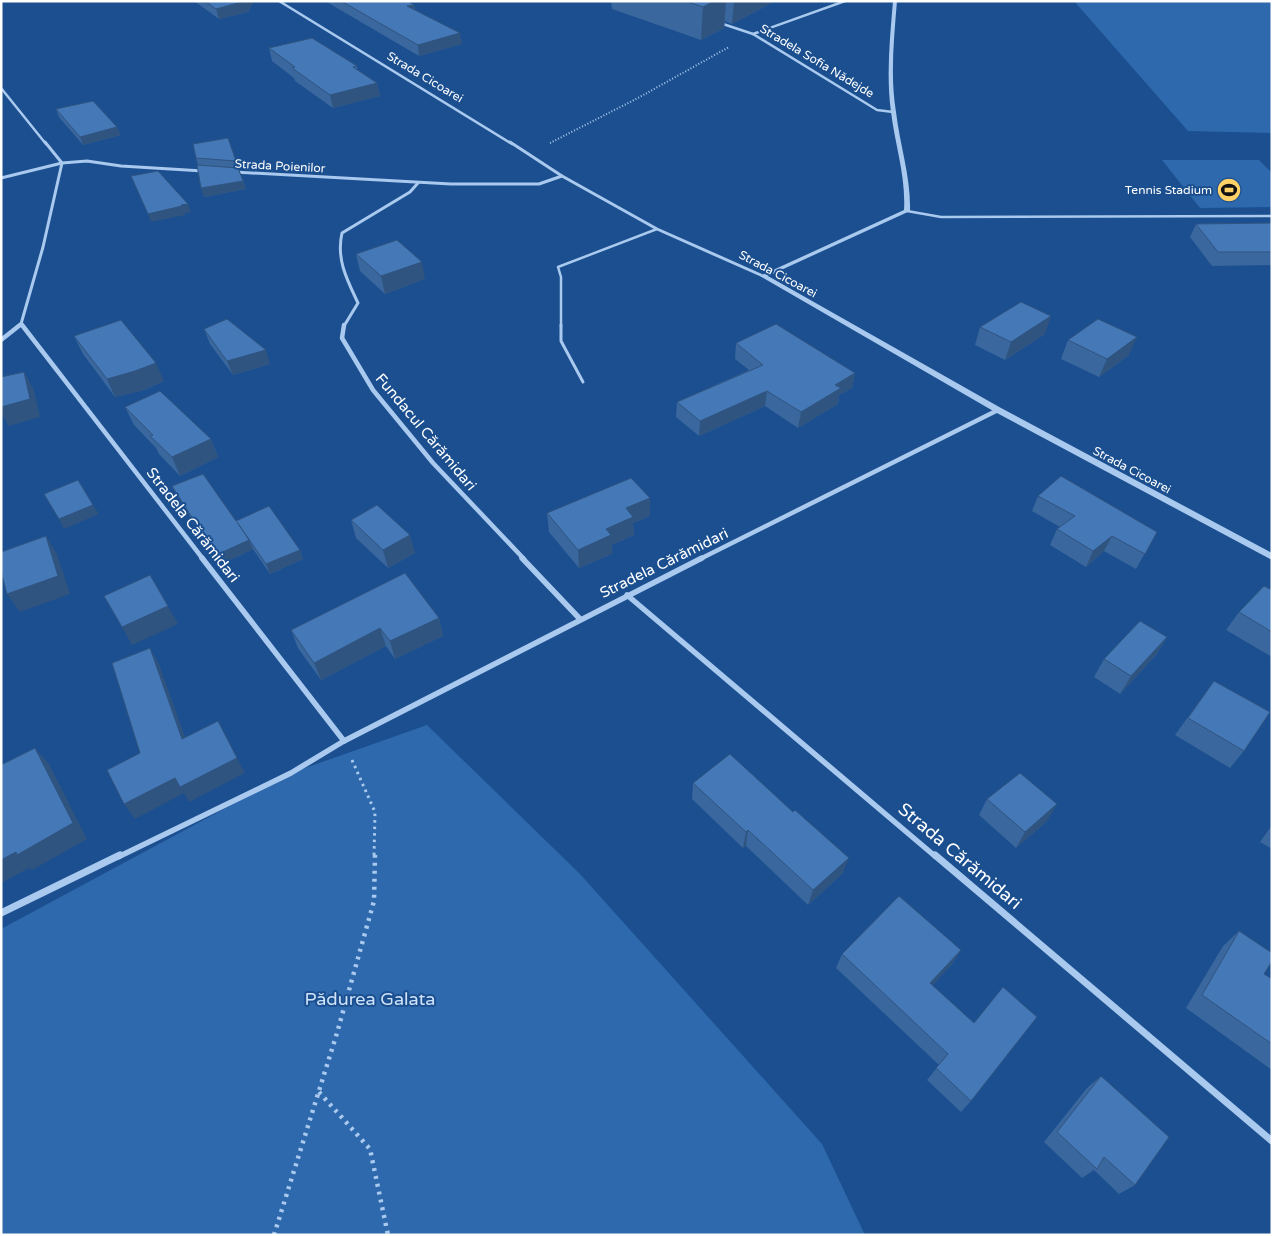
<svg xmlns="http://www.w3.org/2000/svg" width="1273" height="1236" viewBox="0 0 1273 1236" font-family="'Varela Round',sans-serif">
  <rect width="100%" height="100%" fill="#1b4f8f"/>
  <g fill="#2e69ad">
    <polygon points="1074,1 1272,1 1272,133 1188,131"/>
    <polygon points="1162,160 1259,160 1272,173 1272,207 1200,208"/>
    <polygon points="427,725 580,874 822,1144 865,1235 1,1235 1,929 291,773"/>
  </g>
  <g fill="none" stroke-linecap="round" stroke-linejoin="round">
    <polyline stroke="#a9c9ee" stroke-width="2" stroke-dasharray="1 2" stroke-linecap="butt" points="550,143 638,98 729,47"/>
    <polyline stroke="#a9c9ee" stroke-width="3" stroke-dasharray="2.5 4" stroke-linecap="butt" points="352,760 375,812 374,857"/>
    <g stroke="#a9c9ee" stroke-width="4.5" stroke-dasharray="3 5" stroke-linecap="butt">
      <polyline points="319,1092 370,1149 388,1235"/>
      <polyline points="274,1235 337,1033 374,901 375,855"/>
    </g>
    <g stroke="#a9c9ee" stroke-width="2.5">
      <polyline points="907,211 941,217 1272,216"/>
      <polyline points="561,326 561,277 558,267 657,229"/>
    </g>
    <polyline stroke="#a9c9ee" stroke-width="3" points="561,325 561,341 583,382"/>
    <g stroke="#a9c9ee" stroke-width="2.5">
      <polyline points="279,1 512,144"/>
      <polyline points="720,23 753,34 877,110 893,112"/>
      <polyline points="753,34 845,1"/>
      <polyline points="1,88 46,144"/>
    </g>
    <g stroke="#a9c9ee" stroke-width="3">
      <polyline points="45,142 62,163"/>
      <polyline points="510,142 562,176 657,229 763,276"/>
      <polyline points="234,172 451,184 539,184 562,176"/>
      <polyline points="1,178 62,163 87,161 121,166 203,171"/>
      <polyline points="18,326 21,324"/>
      <polyline points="23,326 21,324 43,247 62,163"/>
      <path d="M344 326 358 303C347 280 336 259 342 233L410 192 418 183"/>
    </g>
    <g stroke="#a9c9ee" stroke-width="4.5">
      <polyline points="22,325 203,559"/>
      <polyline points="344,325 342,338 373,390 433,463 524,559"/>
      <polyline points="1,340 20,325"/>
      <polyline points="700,559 998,410"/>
    </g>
    <g stroke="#a9c9ee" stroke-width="5.5">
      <polyline points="202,558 344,741"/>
      <polyline points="522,558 580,619"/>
      <polyline points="627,595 936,857"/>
      <polyline points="118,857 291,773 344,741 702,558"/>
    </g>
    <g stroke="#a9c9ee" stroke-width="7">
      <polyline points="935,855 1272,1141"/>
      <polyline points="1,913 120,855"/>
    </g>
    <path fill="#a9c9ee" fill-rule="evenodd" d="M893 1H897C894 38 890 76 896 112 900 146 911 177 910 211L768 276 1001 408 1272 553V560L995 412 760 276 904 210C906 176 895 145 891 112 886 75 890 38 893 1Z"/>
  </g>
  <g fill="#3a679d">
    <polygon points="189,1 254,1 248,12 219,19 194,1 190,2"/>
    <polygon points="325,1 408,1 414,5 415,10 462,44 419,56"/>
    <polygon points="611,1 775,1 732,24 725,21 724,28 701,40 612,9"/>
    <polygon points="269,48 357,66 357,70 377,83 380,96 333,108 295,81 294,78 272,61"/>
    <polygon points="56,109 121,135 83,145 59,117"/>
    <polygon points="228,138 246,189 204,197 198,165 196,158"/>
    <polygon points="1272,223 1272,265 1212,266 1190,237 1196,224"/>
    <polygon points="356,254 425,279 385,294 360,271"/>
    <polygon points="980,327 1045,334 1005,360 975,345"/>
    <polygon points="204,329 270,364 233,375 210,344"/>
    <polygon points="74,336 164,381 144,390 115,397 83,354"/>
    <polygon points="1068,340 1129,355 1099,377 1061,359"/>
    <polygon points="736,343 855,373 852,388 839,395 838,404 798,428 765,406 699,436 676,417 677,402 749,370 735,359"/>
    <polygon points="125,407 211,439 218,457 180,476 159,454 156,448 134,425"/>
    <polygon points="172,486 236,521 300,550 303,559 270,574 253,549 220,565 177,495"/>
    <polygon points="1038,496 1157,532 1136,569 1104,551 1086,567 1050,545 1057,529 1060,527 1032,511"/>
    <polygon points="547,513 650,516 633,523 634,535 612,545 612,554 579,568 549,532"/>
    <polygon points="351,520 415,553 388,568 356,538"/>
    <polygon points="1272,590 1272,657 1226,630 1239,612"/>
    <polygon points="439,618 443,636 395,659 386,646 321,680 298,648 291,630"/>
    <polygon points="1167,637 1156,655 1120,694 1094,677 1104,659"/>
    <polygon points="1214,681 1244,751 1230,768 1175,735"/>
    <polygon points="693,783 843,873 808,905 746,846 743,848 692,799"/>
    <polygon points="987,799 1047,821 1016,848 979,815"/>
    <polygon points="1272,825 1272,849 1260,842"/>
    <polygon points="1239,931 1264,974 1272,979 1272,1070 1186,1008 1223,946"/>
    <polygon points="961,950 952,964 932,985 974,1023 971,1101 961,1112 927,1080 939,1065 836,968 842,954"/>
    <polygon points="1101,1076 1135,1185 1119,1194 1094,1170 1082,1178 1044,1142 1087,1088"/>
  </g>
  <g fill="#305480">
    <polygon points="245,1 254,1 248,12 219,19 216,9"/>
    <polygon points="714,1 726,1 724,28 701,40 703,7"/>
    <polygon points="734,1 775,1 732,24"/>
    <polygon points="414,5 415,15 407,6"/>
    <polygon points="460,33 462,44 419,56 418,45"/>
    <polygon points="377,83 380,96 333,108 330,95"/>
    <polygon points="117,127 121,135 83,145 80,137"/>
    <polygon points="243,181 246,189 204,197 201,188"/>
    <polygon points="188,204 191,212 185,213 185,215 151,222 148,214"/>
    <polygon points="422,262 425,279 385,294 381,276"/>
    <polygon points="1051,316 1045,334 1005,360 1011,342"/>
    <polygon points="1137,337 1129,355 1099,377 1107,359"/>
    <polygon points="266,350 270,364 233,375 227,361"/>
    <polygon points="156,363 164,381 144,390 115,397 107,379"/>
    <polygon points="24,372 34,390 40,417 9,426 1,413 1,407"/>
    <polygon points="855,373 852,388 839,395 838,404 798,428 801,412 835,385"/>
    <polygon points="767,391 765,406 699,436 700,421"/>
    <polygon points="211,439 218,457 180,476 172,457"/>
    <polygon points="650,498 650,516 633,523 634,535 612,545 612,554 579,568 578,550 606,529 626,508"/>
    <polygon points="93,505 99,514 64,529 59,519"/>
    <polygon points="410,535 415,553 388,568 383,550"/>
    <polygon points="46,536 57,554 70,594 20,612 7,594"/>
    <polygon points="1112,536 1104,551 1086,567 1093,551"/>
    <polygon points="249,540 253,549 220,565 216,555"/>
    <polygon points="300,550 303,559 270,574 266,564"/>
    <polygon points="168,606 178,624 132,645 122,627"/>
    <polygon points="439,618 443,636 395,659 390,641"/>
    <polygon points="380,628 386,646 321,680 314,663"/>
    <polygon points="1167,637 1156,655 1120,694 1131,676"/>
    <polygon points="150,648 159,664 191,754 182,739"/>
    <polygon points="218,721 245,773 189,802 184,793 135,819 124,804"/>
    <polygon points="35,748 49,764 87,839 32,870 29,868 1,883 1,860"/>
    <polygon points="1057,804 1047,821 1016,848 1025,832"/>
    <polygon points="748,830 746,846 743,848 746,832"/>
    <polygon points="849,858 843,873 808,905 813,890"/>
    <polygon points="961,950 952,964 922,997 930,983"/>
  </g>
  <g fill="#4478b7" stroke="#305480">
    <polygon points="205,1 245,1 216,9"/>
    <polygon points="341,1 408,1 414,5 407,6 460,33 418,45"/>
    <polygon points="685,1 714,1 703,7"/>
    <polygon points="312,38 357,66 353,67 377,83 330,95 292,68 295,67 269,48"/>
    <polygon points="93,101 117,127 80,137 56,109"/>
    <polygon points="228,138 236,161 196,158 193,144"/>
    <polygon points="197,165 238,168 243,181 201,188"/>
    <polygon points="158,171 188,204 181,205 182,206 148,214 131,176"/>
    <polygon points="1272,223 1272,252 1218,252 1196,224"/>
    <polygon points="397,240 422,262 381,276 356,254"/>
    <polygon points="1021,302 1051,316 1011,342 980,327"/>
    <polygon points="227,319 266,350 227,361 204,329"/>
    <polygon points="1098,319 1137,337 1107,359 1068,340"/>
    <polygon points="121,320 156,363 135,371 107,379 74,336"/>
    <polygon points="776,324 855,373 835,385 841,388 801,412 767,391 700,421 677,402 763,365 736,343"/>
    <polygon points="24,372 30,399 1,407 1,377"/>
    <polygon points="160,391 211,439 172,457 150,436 153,435 125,407"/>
    <polygon points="203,474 236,521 269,506 300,550 266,564 237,522 249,540 216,555 172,486"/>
    <polygon points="1061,476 1157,532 1145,554 1112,536 1093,551 1057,529 1075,516 1038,496"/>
    <polygon points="631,478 650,498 626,508 633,517 606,529 611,535 578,550 547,513"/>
    <polygon points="78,480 93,505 59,519 44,494"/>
    <polygon points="377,505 410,535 383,550 351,520"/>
    <polygon points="46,536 58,576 7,594 1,571 1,552"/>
    <polygon points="405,573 439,618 390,641 380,628 314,663 291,630"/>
    <polygon points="150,575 168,606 122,627 104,596"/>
    <polygon points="1264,586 1272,590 1272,632 1239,612"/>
    <polygon points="1140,621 1167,637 1131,676 1104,659"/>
    <polygon points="150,648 182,739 218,721 237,758 180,787 175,778 124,804 107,770 140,753 112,663"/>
    <polygon points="1214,681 1270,712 1244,751 1188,718"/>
    <polygon points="35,748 73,823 17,855 16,852 1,860 1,765"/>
    <polygon points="730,754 793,812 795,810 849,858 813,890 748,830 746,832 693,783"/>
    <polygon points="1020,773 1057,804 1025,832 987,799"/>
    <polygon points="899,896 961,950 930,983 974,1023 1003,987 1037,1017 971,1101 936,1068 948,1054 842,954"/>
    <polygon points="1239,931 1272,953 1272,961 1264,974 1272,979 1272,1044 1202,995"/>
    <polygon points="1101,1076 1169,1137 1135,1185 1104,1157 1097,1169 1057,1132"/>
  </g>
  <defs>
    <g id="stadium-disc" transform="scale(1.25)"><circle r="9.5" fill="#ffd166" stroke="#1b4f8f"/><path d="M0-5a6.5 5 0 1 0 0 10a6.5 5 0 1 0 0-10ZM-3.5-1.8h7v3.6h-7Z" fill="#111"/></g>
  </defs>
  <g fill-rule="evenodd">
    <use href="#stadium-disc" x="1229" y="190"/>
  </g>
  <g text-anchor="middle" stroke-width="4" stroke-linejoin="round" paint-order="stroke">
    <g font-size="12" fill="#fff" stroke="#1b4f8f">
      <text transform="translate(817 61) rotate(31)" y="4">Stradela Sofia Nădejde</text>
      <text transform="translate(425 77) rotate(31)" y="4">Strada Cicoarei</text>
      <text transform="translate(280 166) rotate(3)" y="4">Strada Poienilor</text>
      <text transform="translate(778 274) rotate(28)" y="4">Strada Cicoarei</text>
      <text transform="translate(1132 470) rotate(28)" y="4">Strada Cicoarei</text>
    </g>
    <g font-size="12" fill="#fff" stroke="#1b4f8f" text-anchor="end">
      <text x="1212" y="194">Tennis Stadium</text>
    </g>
    <g font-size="15" fill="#fff" stroke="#1b4f8f">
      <text transform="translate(426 432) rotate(50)" y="5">Fundacul Cărămidari</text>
      <text transform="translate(193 525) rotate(52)" y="5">Stradela Cărămidari</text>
      <text transform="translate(664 563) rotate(-26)" y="5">Stradela Cărămidari</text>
    </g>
    <g font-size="18" fill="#fff" stroke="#1b4f8f">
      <text transform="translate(960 856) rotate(40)" y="6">Strada Cărămidari</text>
    </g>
    <g font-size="18" fill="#cfe3fa" stroke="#1b4f8f">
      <text x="370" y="1005">Pădurea Galata</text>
    </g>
  </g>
  <rect width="1273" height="1236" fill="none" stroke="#ffffff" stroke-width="5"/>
</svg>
